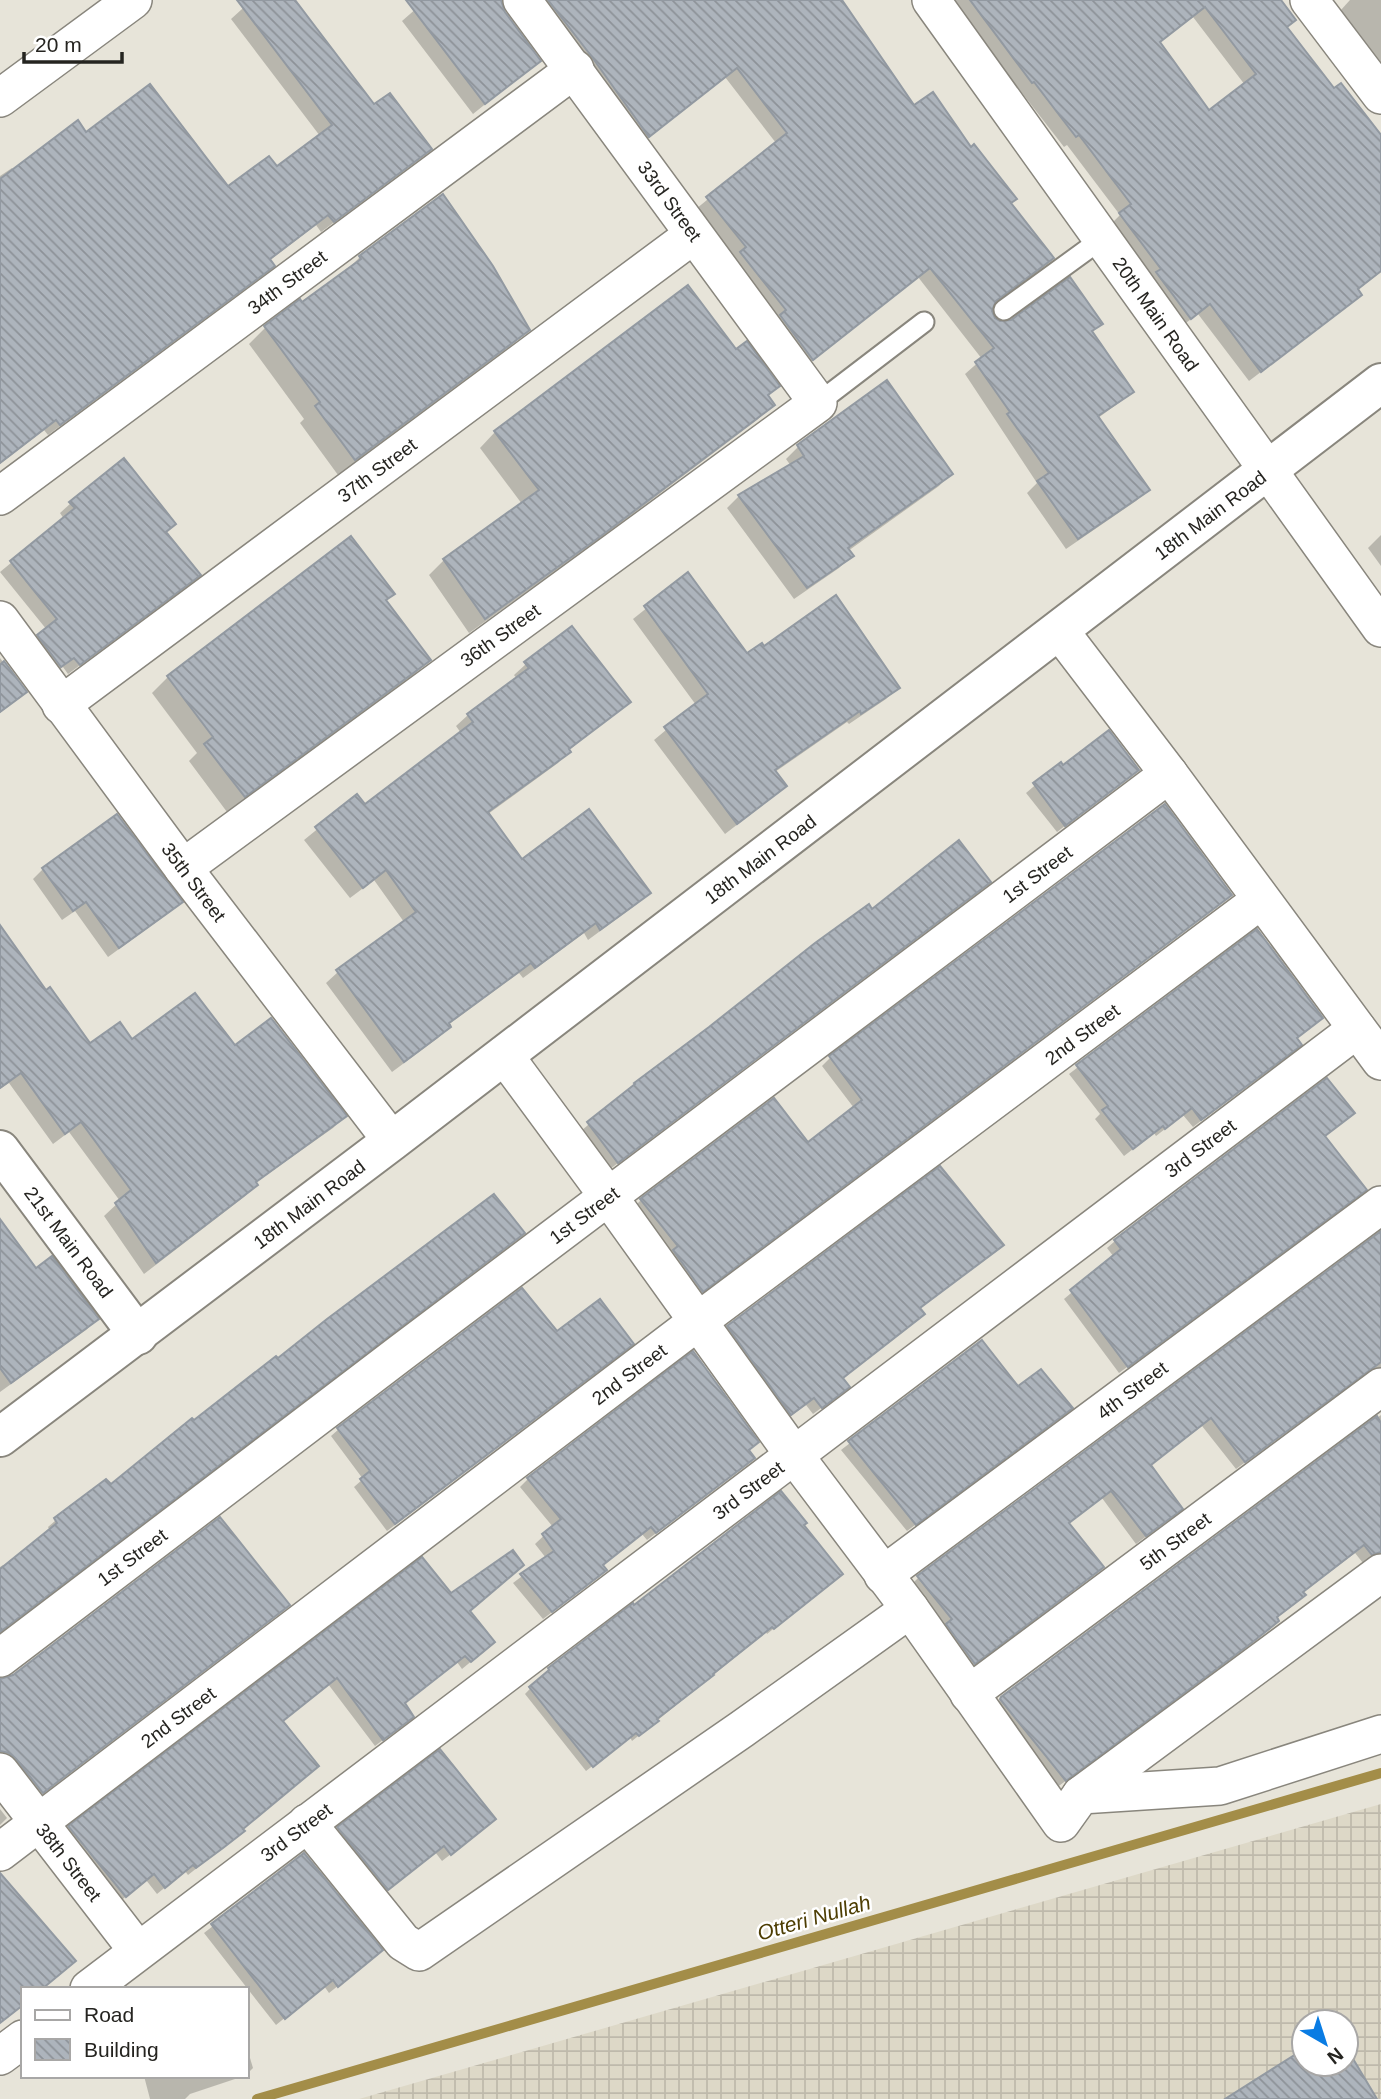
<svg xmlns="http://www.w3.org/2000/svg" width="1381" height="2099" viewBox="0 0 1381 2099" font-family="Helvetica,sans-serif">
  <defs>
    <pattern id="industrial-grid" width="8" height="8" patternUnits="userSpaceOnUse" patternTransform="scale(1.75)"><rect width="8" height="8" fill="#ddd8c7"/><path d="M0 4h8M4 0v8" fill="none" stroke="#beb9ab"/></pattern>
    <pattern id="building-back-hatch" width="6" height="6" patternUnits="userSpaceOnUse" patternTransform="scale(1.75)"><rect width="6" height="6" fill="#adb4bc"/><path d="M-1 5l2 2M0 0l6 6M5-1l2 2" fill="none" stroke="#8d9298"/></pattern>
  </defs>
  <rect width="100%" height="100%" fill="#e7e4d9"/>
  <path fill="url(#industrial-grid)" fill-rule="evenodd" d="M1381 1804V2099H359ZM1304 2022H1346V2064H1304Z"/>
  <g fill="#0003" fill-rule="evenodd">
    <polygon points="252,0 292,0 373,106 430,149 418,160 321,232 316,225 269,261 272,266 261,277 48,435 44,430 0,464 0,176 12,168 14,171 86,134 228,189 277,169 320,136 231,19"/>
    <polygon points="426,0 500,0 504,13 539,61 473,114 402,21"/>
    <polygon points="529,0 840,0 914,107 1010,204 1052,258 1041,269 993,304 990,311 992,318 999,323 1101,324 1091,333 1131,391 1120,402 1098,418 1147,490 1136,501 1066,549 1027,493 1037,483 965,374 982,359 918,277 801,370 730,265 736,259 696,209 776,143 725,77 637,147"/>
    <path d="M947 0H1279L1285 28 1334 91 1381 138V272L1357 290 1360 294 1349 305 1249 381 1198 314 1179 328 1109 226 1120 215 1067 145 1064 147 974 31ZM1193 17 1245 85 1209 112 1158 43Z"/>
    <polygon points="1350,0 1381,0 1381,65 1340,11"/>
    <polygon points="360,257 528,330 511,346 338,475 300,423 304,419 249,344 265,328 300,302 302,305 344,273"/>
    <polygon points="687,287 736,352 777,386 767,397 773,404 757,420 584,551 469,633 429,575 444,560 522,504 480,448 495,432"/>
    <polygon points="798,447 951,473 939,486 848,551 851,556 839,568 794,599 727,508 739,496 791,466 786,459"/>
    <polygon points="71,503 164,533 198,575 188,585 68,674 63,667 50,676 28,647 47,630 0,572 64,519 60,513"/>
    <polygon points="1381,535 1381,566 1368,548"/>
    <polygon points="688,575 747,656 897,688 886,699 849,724 847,722 775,772 785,786 773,797 725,834 654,740 696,705 633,619"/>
    <polygon points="385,601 429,660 413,676 227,812 189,761 197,753 152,693 168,677"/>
    <polygon points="0,658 25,692 0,713"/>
    <polygon points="526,664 628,702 568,751 558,763 488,814 522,861 649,893 637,904 588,940 584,933 523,978 519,973 448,1025 449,1027 438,1038 392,1072 326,983 338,972 404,922 374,880 350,898 304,840 357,797 364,806 461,733 456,726 468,715 517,679 514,675"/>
    <polygon points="1060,764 1063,768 1137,770 1057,832 1026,793"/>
    <polygon points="1164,806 1230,895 694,1298 633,1208 641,1200 808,1144 854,1108 822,1066 830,1058"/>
    <polygon points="43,869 180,902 170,912 108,957 75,911 62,920 33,879"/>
    <polygon points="981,890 610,1169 580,1132 635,1084 872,912"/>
    <polygon points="0,930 46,992 90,1046 131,1041 234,1047 344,1116 333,1128 255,1183 256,1185 244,1197 144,1274 104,1216 120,1201 69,1132 53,1144 9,1083 0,1089"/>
    <polygon points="1257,931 1321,1018 1295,1039 1291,1052 1193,1127 1183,1115 1156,1136 1154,1133 1124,1156 1095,1119 1100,1114 1069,1074"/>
    <polygon points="1323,1137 1357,1197 1119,1373 1064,1299 1114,1257 1107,1248 1115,1241"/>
    <polygon points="0,1222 35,1271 97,1319 86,1330 0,1392"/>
    <polygon points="1381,1233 1381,1377 1369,1374 1358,1379 1236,1469 1202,1426 1149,1466 1172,1517 1136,1544 1102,1498 1068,1524 1102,1567 965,1671 910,1586 919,1577"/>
    <polygon points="1002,1245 919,1309 841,1379 839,1395 813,1414 806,1405 782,1422 720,1335 728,1327"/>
    <polygon points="556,1333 624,1351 387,1531 354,1487 363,1479 331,1436 339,1429"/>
    <polygon points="981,1342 1018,1389 1063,1415 907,1531 841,1450"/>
    <polygon points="1381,1415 1381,1552 1371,1561 1363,1563 1355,1553 1302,1593 1304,1595 1295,1604 1275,1619 1268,1629 1243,1650 1056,1788 992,1707 1002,1698"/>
    <polygon points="747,1451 753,1458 745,1466 647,1540 642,1534 601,1565 605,1570 597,1578 543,1619 513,1583 546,1558 535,1544 553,1527 520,1487 528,1479"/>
    <polygon points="77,1502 0,1632 0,1567 3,1565 5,1567 50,1531 48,1527"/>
    <polygon points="802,1525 835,1579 767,1634 766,1632 632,1741 630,1737 586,1771 525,1694 549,1669"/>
    <polygon points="450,1595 468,1611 485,1650 462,1669 457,1662 403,1704 404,1724 375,1746 328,1684 281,1722 242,1829 235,1838 188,1875 185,1871 157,1894 146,1880 118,1903 62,1835 70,1828"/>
    <polygon points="280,1613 34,1799 0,1760 0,1680"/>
    <polygon points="0,1809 7,1818 0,1825"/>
    <polygon points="486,1827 442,1861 435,1852 379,1897 331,1837 339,1829"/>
    <polygon points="304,1855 373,1958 329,1993 324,1986 276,2025 204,1933"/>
    <polygon points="247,2048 253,2068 247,2074"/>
    <polygon points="144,2076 244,2076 190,2094 185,2099 150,2099"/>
  </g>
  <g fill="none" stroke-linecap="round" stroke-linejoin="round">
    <polyline stroke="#a38d48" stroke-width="10" points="257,2099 1381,1773"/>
  </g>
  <g fill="url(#building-back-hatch)" stroke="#9299a1" stroke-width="2" fill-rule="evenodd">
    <polygon points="237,0 295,0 374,104 390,93 432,149 334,222 328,215 270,259 275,266 60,425 56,420 0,463 0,179 78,120 86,132 150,84 228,186 269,156 277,166 332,125"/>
    <polygon points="406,0 501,0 505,12 541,61 485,104"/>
    <polygon points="548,0 842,0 914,105 933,92 971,147 974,144 1017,199 1011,203 1054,258 996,301 992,311 995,318 1000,321 1011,320 1070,277 1103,324 1092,331 1134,392 1098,416 1150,490 1078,539 1037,481 1049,473 1007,414 1010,412 975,362 994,348 930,268 813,360 780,315 786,310 740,252 746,247 706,197 787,133 737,68 649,137 592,57"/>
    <path d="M970 0H1281L1296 20 1287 27 1334 88 1341 83 1381 135V271L1358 289 1362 295 1261 372 1210 304 1191 319 1156 272 1161 269 1119 213 1131 204 1079 135 1076 137 1034 82 1032 83ZM1205 7 1256 74 1209 110 1160 42Z"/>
    <polygon points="443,194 493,266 530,330 355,460 315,406 320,402 264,326 300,299 302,302 361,259 359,256"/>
    <polygon points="688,285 736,349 747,341 780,386 768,395 775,405 601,536 485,619 443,559 539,490 494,431"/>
    <polygon points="887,380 953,474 848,548 854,556 807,588 738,495 804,456 797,445"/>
    <polygon points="124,458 176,524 166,532 201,575 80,665 74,658 61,667 37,635 57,619 10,561 75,508 69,502"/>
    <polygon points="351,536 395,594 386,600 431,660 245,797 204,744 213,737 167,676"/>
    <polygon points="688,572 747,653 762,643 764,646 836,595 900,688 861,714 860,711 775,770 787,786 737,824 664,727 708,694 644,606"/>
    <polygon points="572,626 631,702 569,749 571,752 488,812 522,859 589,809 651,893 600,930 596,923 535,968 531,963 449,1023 451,1027 404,1062 336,970 416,912 386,870 363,888 315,827 357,794 365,804 473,722 467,714 529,668 524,662"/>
    <polygon points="4,661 27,692 0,712 0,665"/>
    <polygon points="1109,730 1139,770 1065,826 1033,783 1061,762 1063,765"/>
    <polygon points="1165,804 1232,895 703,1292 673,1250 678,1246 640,1199 774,1098 808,1142 862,1100 829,1056"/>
    <polygon points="117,814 183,902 119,948 86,902 73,911 42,868"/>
    <polygon points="959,840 991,882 618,1163 587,1122 635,1084 634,1083 709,1027 815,943 869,904 872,909"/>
    <polygon points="0,925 46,990 50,987 90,1043 120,1022 132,1039 195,993 235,1045 271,1018 347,1116 256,1182 258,1185 156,1263 115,1203 131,1190 81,1122 65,1134 21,1073 0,1088"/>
    <polygon points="1257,929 1323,1018 1297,1038 1302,1045 1201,1120 1192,1108 1165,1129 1163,1126 1133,1149 1102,1110 1108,1106 1076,1065"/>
    <polygon points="1327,1078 1355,1113 1325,1136 1367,1190 1128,1367 1070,1290 1121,1249 1114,1240"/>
    <polygon points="940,1166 1004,1245 920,1308 925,1314 843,1378 850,1387 822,1408 814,1398 791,1415 727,1326"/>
    <polygon points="494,1194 525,1233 0,1632 0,1569 57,1523 54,1518 106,1479 111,1484 192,1418 194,1420 276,1356 278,1358 327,1319"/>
    <polygon points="0,1219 36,1268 52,1256 99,1319 11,1383 0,1368"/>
    <polygon points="1381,1231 1381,1362 1245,1462 1211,1418 1151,1465 1183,1509 1146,1536 1111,1491 1069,1523 1104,1567 975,1664 946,1624 952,1619 917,1576"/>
    <polygon points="522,1288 557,1331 600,1299 634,1344 395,1524 360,1479 370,1471 337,1428"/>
    <polygon points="982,1340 1018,1386 1041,1369 1073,1408 916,1525 848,1441"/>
    <polygon points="693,1351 759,1442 749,1450 755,1458 656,1533 651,1527 603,1565 607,1570 552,1612 520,1574 554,1551 542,1534 561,1519 527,1478"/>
    <polygon points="1377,1416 1381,1423 1381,1552 1372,1555 1364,1545 1303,1592 1306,1595 1277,1617 1279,1621 1254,1641 1066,1781 1000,1699 1001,1697"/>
    <polygon points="781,1491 807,1523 804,1525 843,1574 774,1629 772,1627 713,1674 714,1675 657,1719 659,1721 639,1736 636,1733 593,1767 529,1687 549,1670 548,1668 633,1603 634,1605"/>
    <polygon points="220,1517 290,1605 43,1793 16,1759 9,1753 0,1751 0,1679 13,1675"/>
    <polygon points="513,1550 524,1565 470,1611 495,1642 471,1662 465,1656 405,1703 414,1717 383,1740 337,1678 283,1721 319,1766 243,1829 245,1831 223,1848 196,1868 193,1865 165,1888 154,1874 126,1897 68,1826 422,1557 451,1593"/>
    <polygon points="440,1749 496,1819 451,1855 444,1846 388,1890 337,1827"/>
    <polygon points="304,1853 383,1950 338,1987 333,1980 285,2019 211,1924"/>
    <polygon points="0,1873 76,1961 42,1989 23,1989 23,2005 0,2023"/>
    <polygon points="1346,2047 1377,2099 1225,2099 1304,2049 1304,2064 1346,2064"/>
  </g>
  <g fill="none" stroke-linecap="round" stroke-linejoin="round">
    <g stroke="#89867d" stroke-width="23">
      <g id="lane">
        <polyline points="1004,310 1103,238"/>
        <polyline points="818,403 924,322"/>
      </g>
    </g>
    <g stroke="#89867d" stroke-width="40">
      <g id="street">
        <polyline points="931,0 1381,628"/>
        <polyline points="1309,0 1381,95"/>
        <polyline points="0,98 133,0"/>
        <polyline points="0,496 575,69"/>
        <polyline points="0,620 183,868 392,1141"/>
        <polyline points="1059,630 1169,774 1381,1061"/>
        <polyline points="61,705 693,235"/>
        <polyline points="183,868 818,403 522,0"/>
        <polyline points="504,1055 608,1196 794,1455 910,1609 1061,1823 1081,1795 1220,1786 1381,1734"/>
        <polyline points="883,1575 1381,1205"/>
        <polyline points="0,1658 402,1352 1169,774"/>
        <polyline points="969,1694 1381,1387"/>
        <polyline points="0,1772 138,1951"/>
        <polyline points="1081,1795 1381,1573"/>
        <polyline points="307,1823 403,1942 419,1952 742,1729 910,1609"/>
        <polyline points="0,1852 697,1322 1261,900"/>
        <polyline points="89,1989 1357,1029"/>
        <polyline points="0,2056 23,2039"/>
      </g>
    </g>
    <g stroke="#89867d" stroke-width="42">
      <g id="secondary">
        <polyline points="0,1150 138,1335"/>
        <polyline points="0,1437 392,1141 1381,383"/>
      </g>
    </g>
    <use href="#lane" stroke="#fff" stroke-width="19"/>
    <use href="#street" stroke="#fff" stroke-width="37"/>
    <use href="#secondary" stroke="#fff" stroke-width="38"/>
  </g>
  <g text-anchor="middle" stroke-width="5" stroke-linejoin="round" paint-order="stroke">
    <g font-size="19" fill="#252420" stroke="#fff">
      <text transform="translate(670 201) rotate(54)" y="7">33rd Street</text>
      <text transform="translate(287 282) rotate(-37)" y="7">34th Street</text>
      <text transform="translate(1156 314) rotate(55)" y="7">20th Main Road</text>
      <text transform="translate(377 470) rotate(-37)" y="7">37th Street</text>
      <text transform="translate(1210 515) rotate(-37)" y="7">18th Main Road</text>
      <text transform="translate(500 635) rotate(-36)" y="7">36th Street</text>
      <text transform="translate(760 859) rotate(-37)" y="7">18th Main Road</text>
      <text transform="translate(1037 874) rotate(-37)" y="7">1st Street</text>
      <text transform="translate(194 882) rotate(53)" y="7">35th Street</text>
      <text transform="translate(1082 1034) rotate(-37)" y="7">2nd Street</text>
      <text transform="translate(1200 1148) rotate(-37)" y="7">3rd Street</text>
      <text transform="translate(309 1204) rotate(-37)" y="7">18th Main Road</text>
      <text transform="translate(584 1215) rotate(-37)" y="7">1st Street</text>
      <text transform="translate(69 1242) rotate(53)" y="7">21st Main Road</text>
      <text transform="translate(629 1374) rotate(-37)" y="7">2nd Street</text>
      <text transform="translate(1132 1390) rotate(-37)" y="7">4th Street</text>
      <text transform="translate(748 1490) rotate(-37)" y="7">3rd Street</text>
      <text transform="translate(1175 1541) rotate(-37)" y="7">5th Street</text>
      <text transform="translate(132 1557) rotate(-37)" y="7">1st Street</text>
      <text transform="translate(178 1717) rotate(-37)" y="7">2nd Street</text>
      <text transform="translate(296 1832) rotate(-37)" y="7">3rd Street</text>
      <text transform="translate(69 1862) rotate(52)" y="7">38th Street</text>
    </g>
    <g font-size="21" font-style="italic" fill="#4d3d03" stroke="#fff">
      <text transform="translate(814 1918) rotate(-16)" y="7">Otteri Nullah</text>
    </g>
  </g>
  <rect x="21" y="1987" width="228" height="91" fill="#ffffff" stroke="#a8a7a6" stroke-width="2"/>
  <rect x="35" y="2010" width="35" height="10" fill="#ffffff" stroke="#a8a7a6" stroke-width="2"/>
  <text x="84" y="2022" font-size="21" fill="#252420">Road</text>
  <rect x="35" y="2039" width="35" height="21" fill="url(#building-back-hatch)" stroke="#a8a7a6" stroke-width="2"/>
  <text x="84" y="2057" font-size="21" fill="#252420">Building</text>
  <g transform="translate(1325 2043) rotate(141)"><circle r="33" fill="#ffffff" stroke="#a8a7a6" stroke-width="2"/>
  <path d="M0-5L12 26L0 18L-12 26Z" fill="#0a7ce3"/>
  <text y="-10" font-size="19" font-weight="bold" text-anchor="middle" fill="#252420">N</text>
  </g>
  <path d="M24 52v10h98v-10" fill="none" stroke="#252420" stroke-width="3.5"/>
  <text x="35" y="52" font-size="21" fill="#252420" stroke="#ffffff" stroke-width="5" paint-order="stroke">20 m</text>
</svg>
